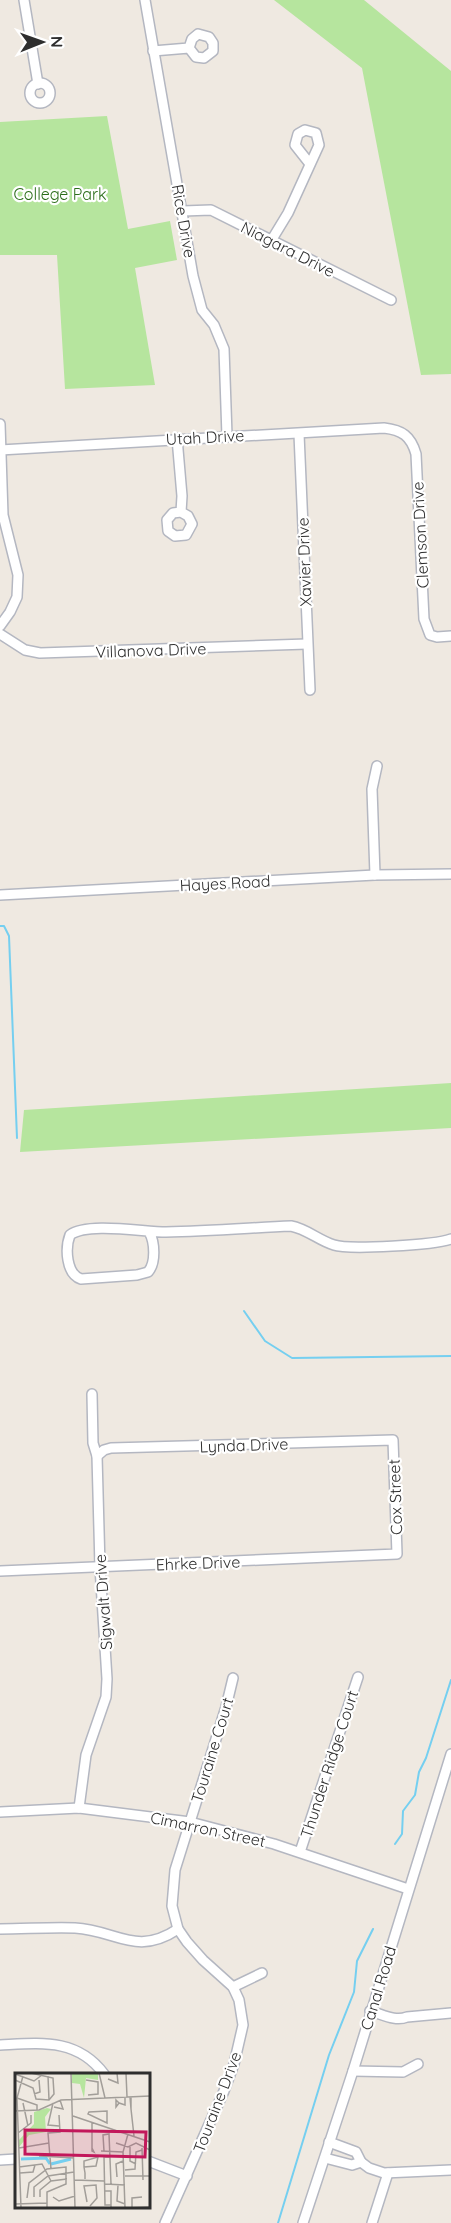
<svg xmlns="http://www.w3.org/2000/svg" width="451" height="2223" viewBox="0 0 451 2223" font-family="Quicksand,sans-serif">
  <rect width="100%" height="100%" fill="#efe9e1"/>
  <g fill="#b6e59e">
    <polygon points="274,0 364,0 451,71 451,374 421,375 362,68"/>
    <polygon points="107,116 128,229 170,221 177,260 135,268 155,385 65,389 57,255 0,255 0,122"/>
    <polygon points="451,1083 451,1128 20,1152 24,1110"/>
  </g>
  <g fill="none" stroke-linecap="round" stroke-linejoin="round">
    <g stroke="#75cff0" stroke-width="2">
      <polyline points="0,926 4,926 9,936 17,1138"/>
      <polyline points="244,1311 265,1341 292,1358 451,1356"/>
      <polyline points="395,1844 402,1834 403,1811 415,1795 419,1772 426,1758 451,1680"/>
      <polyline points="278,2223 329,2055 354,1992 357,1961 373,1929"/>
    </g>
    <g stroke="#b4b7c1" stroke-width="12">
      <g id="minor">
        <polyline points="24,0 38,84"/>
        <polyline points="145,0 193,276 202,310 214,325 224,349 227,436"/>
        <polyline points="153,51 189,48 196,57 204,58 213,51 213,43 209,37 198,34 192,39 189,48"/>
        <circle cx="40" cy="93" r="10"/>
        <polyline points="183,211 211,210 391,300"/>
        <polyline points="271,241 288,213 319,145 316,133 305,130 298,134 295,145 310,164"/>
        <polyline points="0,424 3,515 18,575 17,597 10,612 0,626"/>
        <polyline points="299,434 310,690"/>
        <polyline points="177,438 182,496 181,512 188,516 192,524 186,535 175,536 168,531 167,520 173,513 181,512"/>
        <path d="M0 450 384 428C402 430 411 436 416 454L424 619 430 635 437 637 451 636"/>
        <polyline points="0,634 25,650 40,653 307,644"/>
        <polyline points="375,875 372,789 377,766"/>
        <polyline points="0,895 375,875 451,874"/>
        <path d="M149 1232C155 1242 156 1263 148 1272L137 1275 81 1279C66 1274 65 1248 70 1235 88 1222 143 1232 166 1232 207 1231 249 1228 291 1226 307 1229 318 1240 334 1245 348 1250 436 1245 451 1239"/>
        <polyline points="0,1571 397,1554 393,1440 111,1448 104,1450 97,1456"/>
        <polyline points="79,1808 86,1755 106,1697 107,1679 100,1567 97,1456 93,1443 92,1394"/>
        <polyline points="0,1812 79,1808 190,1822 274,1844 408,1889"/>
        <polyline points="300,1852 358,1677"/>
        <path d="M0 1929C25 1929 50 1927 75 1928 116 1930 136 1957 178 1929"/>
        <polyline points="233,1987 262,1973"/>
        <path d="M370 2011C382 2014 395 2022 407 2017L451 2013"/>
        <path d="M0 2045C41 2043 77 2038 104 2074"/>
        <polyline points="353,2071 403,2072 418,2064"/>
        <polyline points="325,2158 352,2165 361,2162 356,2152 329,2142"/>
        <polyline points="0,2160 16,2159"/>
        <polyline points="148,2161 187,2176"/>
        <polyline points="361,2162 369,2168 384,2173 451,2170"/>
        <polyline points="165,2223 224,2091 234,2064 243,2025 239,2000 233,1987 203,1960 187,1942 178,1929 172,1906 175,1870 226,1707 233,1678"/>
        <polyline points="303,2223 353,2071 451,1754"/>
        <polyline points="372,2223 388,2173"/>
      </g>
    </g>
    <use href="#minor" stroke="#fff" stroke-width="9"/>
  </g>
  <g text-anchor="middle" stroke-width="4.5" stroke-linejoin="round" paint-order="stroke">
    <g font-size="16" fill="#2c6e1b" stroke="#fff">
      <text x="60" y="200">College Park</text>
    </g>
    <g font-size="16" fill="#2e2e2e" stroke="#fff">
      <text transform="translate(184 221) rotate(80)" y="6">Rice Drive</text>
      <text transform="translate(288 249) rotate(27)" y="6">Niagara Drive</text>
      <text transform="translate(205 437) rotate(-3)" y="6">Utah Drive</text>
      <text transform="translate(420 535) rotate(-93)" y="6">Clemson Drive</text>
      <text transform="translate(304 562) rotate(-92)" y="6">Xavier Drive</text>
      <text transform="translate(151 650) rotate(-2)" y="6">Villanova Drive</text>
      <text transform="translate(225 883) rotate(-3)" y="6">Hayes Road</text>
      <text transform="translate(244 1445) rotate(-2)" y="6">Lynda Drive</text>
      <text transform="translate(395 1497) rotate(-92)" y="6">Cox Street</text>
      <text transform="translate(198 1563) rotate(-2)" y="6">Ehrke Drive</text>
      <text transform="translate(103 1602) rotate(-94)" y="6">Sigwalt Drive</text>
      <text transform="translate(212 1750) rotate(-73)" y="6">Touraine Court</text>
      <text transform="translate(329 1764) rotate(-72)" y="6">Thunder Ridge Court</text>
      <text transform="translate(208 1829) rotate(12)" y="6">Cimarron Street</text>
      <text transform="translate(378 1988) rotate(-73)" y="6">Canal Road</text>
      <text transform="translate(217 2102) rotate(-69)" y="6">Touraine Drive</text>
    </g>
  </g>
  <g transform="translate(15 2073)">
    <rect width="135" height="135" fill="#efe9e1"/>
    <path d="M57 0H83V7L71 5 69 25 65 11 57 10ZM32 35 36 36 30 44 31 59 14 62 4 74V67L19 51V39Z" fill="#b6e59e"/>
    <path fill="none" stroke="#75cff0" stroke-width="3" d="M6 86 31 85 35 91M36 91 56 86"/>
    <path fill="none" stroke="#a29e99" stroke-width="1.5" d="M56 0 60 135M84 0 90 25M111 0 112 24M0 1 19 8 27 2M33 3 34 27M93 6 103 10 102 0M0 7 18 15 21 26 34 27 39 21 38 5 16 0M71 7 83 9V21L73 22M19 21 25 19 24 7M115 24 116 36V24M2 25 22 32V38M8 30 13 53M38 30 33 52 44 53M104 30 101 27V34L104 30 110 32V24M39 34 48 36 45 27M116 36 119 63M0 38 24 37 46 27 135 23M92 38V50L73 41 74 39ZM58 43 135 69M77 49V78L79 79 77 75M3 60 16 50V42M101 70 113 74 121 70 135 77M115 74V88L121 91M4 75 34 70M127 75 128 107M86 78 108 79M89 78 88 62 94 61 96 111M24 83 59 85M95 84H89L90 132H96M4 94 27 91 36 108M69 94 81 93 83 84 69 88V94L70 100V106M36 96 33 60 45 59 44 42M110 97 120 96 121 79 127 77M5 100 18 99 20 92M110 103H135M102 104 101 91 108 88M59 107 89 108M90 111 110 112M103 112 102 128 110 131M90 118H96V135M19 124V114L33 103 59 99M25 124V117L36 108 52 106M38 124 44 128 60 123M12 125 14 110 32 96 51 94V111L32 119V135M72 129 69 113 81 112 82 125 75 133M0 131 32 130M117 134V125L127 124M6 135 2 25 8 3M110 135 108 79 113 61M113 135 135 134"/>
    <path fill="#c2185b" fill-opacity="0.15" stroke="#c2185b" stroke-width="3" d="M10 57 131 59 130 84 10 81Z"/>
    <rect width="135" height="135" fill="none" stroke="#2e2e2e" stroke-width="3"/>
  </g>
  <g transform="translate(42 42) rotate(89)" stroke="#ffffff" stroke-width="4.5" paint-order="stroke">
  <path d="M0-4.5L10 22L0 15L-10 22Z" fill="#2e2e2e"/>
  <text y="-9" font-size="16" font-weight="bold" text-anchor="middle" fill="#2e2e2e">N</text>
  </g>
</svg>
